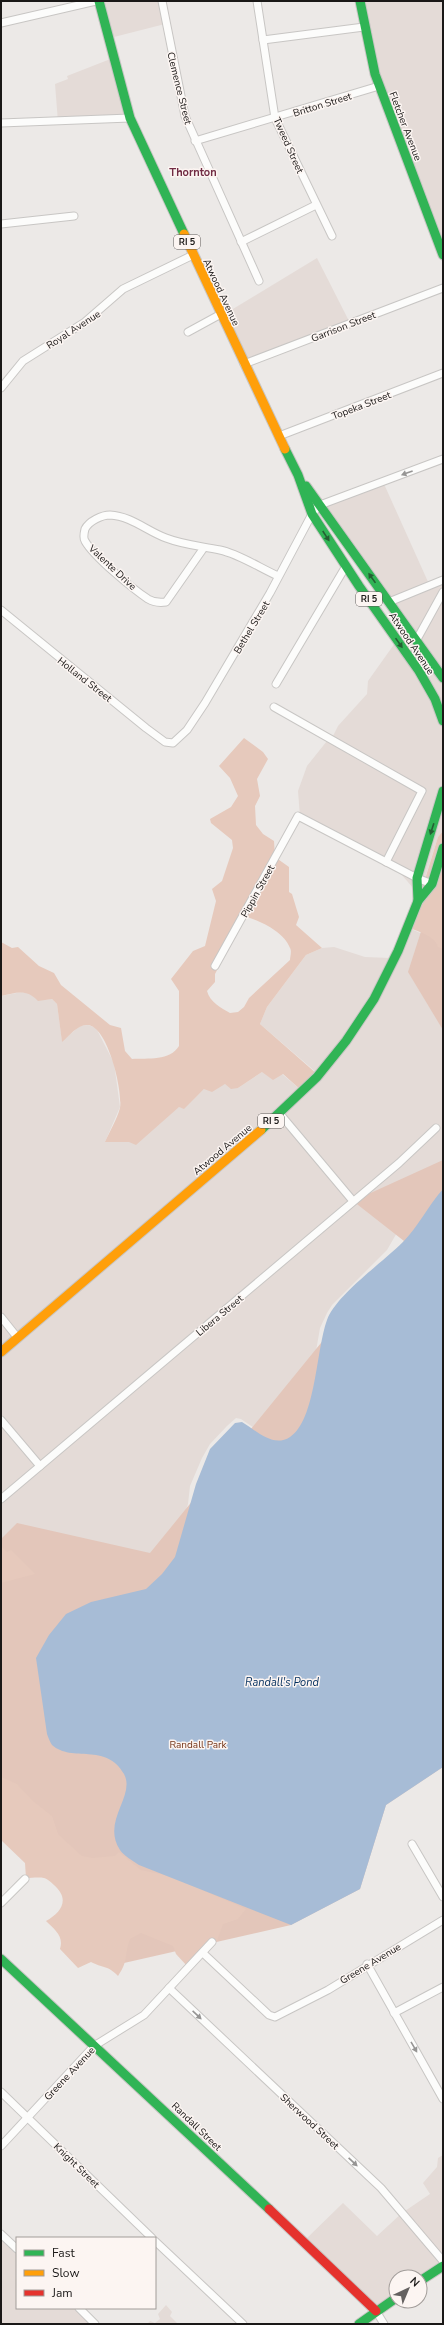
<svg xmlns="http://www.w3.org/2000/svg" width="444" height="2325" viewBox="0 0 444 2325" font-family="'Nunito Sans',sans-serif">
  <rect width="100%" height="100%" fill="#ece9e7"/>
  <g fill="#e4dbd7">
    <polygon points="107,1 161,1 165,24 110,38 102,3"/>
    <polygon points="360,1 443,1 443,254 376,74"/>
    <polygon points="113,58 130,118 58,122 55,84 68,79 67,76"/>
    <polygon points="317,258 350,323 245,364 223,315"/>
    <polygon points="384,484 429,584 443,580 443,831 438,837 424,881 414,889 401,874 300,816 298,791 307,766 327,741 331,740 338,726 367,694 368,681 405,629 323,506"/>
    <polygon points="409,928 429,937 443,949 443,1181 406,1217 387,1250 332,1305 327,1313 320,1328 305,1414 266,1436 241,1419 236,1418 227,1426 210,1444 202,1458 190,1486 188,1504 169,1560 1,1546 1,996 22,992 31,993 38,1000 52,999 57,1004 62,1041 80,1026 88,1025 96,1028 114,1063 120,1107 105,1142 179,1107 184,1108 204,1089 225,1084 238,1088 262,1072 282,1074 302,1091 317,1073 260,1024 267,1007 306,955 322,948 334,947 365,957 390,958"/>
    <polygon points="443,2155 443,2266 420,2277 396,2277 396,2298 380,2309 305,2240 343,2203 377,2236 402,2213 430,2194 423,2183 437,2167 438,2158"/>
    <polygon points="1,2233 17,2249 17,2308 79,2308 96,2324 1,2324"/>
    <polygon points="166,2305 172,2312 170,2316 178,2324 147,2324 150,2321 155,2323 160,2319 158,2314"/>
  </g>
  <g fill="#e3c6ba">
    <polygon points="443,863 443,1030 408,972"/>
    <polygon points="443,1160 443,1767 386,1805 360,1889 291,1925 124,1963 1,1824 1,1539 17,1523 150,1553 404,1241 353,1201"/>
  </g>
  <g fill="#e6c9bc" fill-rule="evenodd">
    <path d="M244 738 263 752 268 759 257 779 260 796 255 806 256 825 263 834 274 841 275 857 289 867V892L292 894 299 917 296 925 322 948 306 955 267 1007 260 1024 317 1074 302 1091 283 1074 273 1080 262 1072 238 1088 231 1089 225 1084 212 1092 204 1089 184 1109 179 1107 136 1145 129 1142H105C110 1131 117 1119 120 1108 123 1091 108 1027 88 1025 78 1024 69 1036 62 1042L57 1004 52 999 38 1001C26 988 16 993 1 996V942L12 948 18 947 39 966 54 973 61 985 110 1025 121 1028 125 1051 132 1059C148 1058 170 1061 179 1046V991L171 979 193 951 205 946 216 901 212 889 222 881 233 848 232 840 211 823 210 819 231 807 238 796 230 778 219 766ZM247 917C262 922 284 932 290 948 292 951 290 957 290 960L249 998 244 1007 238 1012 230 1013C221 1008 210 1002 207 991L215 982V974L244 918Z"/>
    <path d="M443 831V949L438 947C435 936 419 932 410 928L438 837Z"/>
    <polygon points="1,1546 7,1552 11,1550 35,1574 1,1583"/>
    <path d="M1 1777 17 1784 33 1801 52 1816 58 1834 82 1856 93 1858 115 1856 119 1852 141 1870 170 1876 246 1909 238 1919 223 1924 217 1941 206 1955 188 1967 176 1954 173 1946 141 1933 130 1939C124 1955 129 1960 118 1976 108 1965 102 1968 91 1962L78 1968 60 1949C64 1936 55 1930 46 1921 62 1912 70 1899 54 1885 52 1883 48 1879 44 1878 39 1877 31 1878 26 1878L25 1863 1 1840Z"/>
  </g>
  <path fill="#a7bcd6" d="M443 1189V1767L386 1805 360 1889 291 1925 139 1865C133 1861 124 1856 120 1850 101 1821 136 1796 124 1774 106 1742 72 1763 52 1745 50 1742 48 1737 47 1734L36 1658 49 1635 66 1614 91 1602 146 1589 162 1574 175 1557 196 1484 210 1449 235 1423 242 1422C257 1431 273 1448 290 1437 316 1420 316 1350 327 1320 336 1295 382 1263 403 1242 418 1227 428 1206 443 1189Z"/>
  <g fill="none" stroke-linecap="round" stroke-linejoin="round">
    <g stroke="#c8c6c4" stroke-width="9">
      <g id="street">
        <polyline points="162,1 185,116 259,281"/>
        <polyline points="257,1 275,118 332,236"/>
        <polyline points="1,23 96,1"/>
        <polyline points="263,40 364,27"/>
        <polyline points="1,123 130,118"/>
        <polyline points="195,141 379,86"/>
        <polyline points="1,224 74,216"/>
        <polyline points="241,242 316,205"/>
        <polyline points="188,332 221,314"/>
        <polyline points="244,364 443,288"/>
        <polyline points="1,388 23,361 85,322 123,289 193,255"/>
        <polyline points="279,436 443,373"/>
        <path d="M203 549 166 602C159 603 153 602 148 599 133 589 94 557 85 541 83 538 84 533 85 529 89 521 102 515 110 515 131 516 147 531 166 538 184 545 201 546 220 550 239 554 260 568 278 576"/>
        <polyline points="389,602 443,580"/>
        <polyline points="1,610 146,728 165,742 173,743 187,730 205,703 270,593 312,514 320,505 443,459"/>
        <polyline points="416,641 443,592"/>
        <polyline points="276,684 346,566"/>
        <polyline points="274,707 422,791 386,862"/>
        <polyline points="215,966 298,816 417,878 432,884"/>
        <polyline points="280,1114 353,1201"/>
        <polyline points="1,1317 17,1337"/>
        <polyline points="1,1420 40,1466"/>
        <polyline points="1,1499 399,1163 436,1128"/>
        <polyline points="412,1844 443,1897"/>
        <polyline points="1,1903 25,1879"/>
        <polyline points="204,1954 269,2015 275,2017 328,1990 443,1920"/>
        <polyline points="367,1964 443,2099"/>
        <polyline points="169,1988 381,2188 443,2261"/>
        <polyline points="394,2013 443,1987"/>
        <polyline points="1,2092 152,2238"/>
        <polyline points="1,2146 94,2046 144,2015 212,1942"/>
        <polyline points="1,2234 17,2249"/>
        <polyline points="155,2241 243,2324"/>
        <polyline points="79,2308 95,2324"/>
        <polyline points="376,2311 384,2324"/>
      </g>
    </g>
    <g stroke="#c8c6c4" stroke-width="11">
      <g id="fast">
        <polyline points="99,1 130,118 184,234"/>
        <polyline points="360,1 375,74 443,255"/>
        <polyline points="285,449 298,475 312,514 359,586 419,671 435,699 443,721"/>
        <polyline points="306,486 443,678"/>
        <polyline points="418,901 417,878 443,791"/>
        <polyline points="261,1130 317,1077 346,1041 374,999 398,951 418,901 432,884 443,848"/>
        <polyline points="1,1959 269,2209"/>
        <polyline points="420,2281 443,2266"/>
        <polyline points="359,2324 396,2298"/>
      </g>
    </g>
    <g stroke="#c8c6c4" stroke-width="11">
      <g id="slow">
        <polyline points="184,234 285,449"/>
        <polyline points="1,1352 261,1130"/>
      </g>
    </g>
    <g stroke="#c8c6c4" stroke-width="11">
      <polyline id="jam" points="269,2209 376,2311"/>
    </g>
    <use href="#street" stroke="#fcfcfb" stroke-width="7"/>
    <use href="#fast" stroke="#30b455" stroke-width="9"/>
    <use href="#slow" stroke="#ff9f0a" stroke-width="9"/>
    <use href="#jam" stroke="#e5322d" stroke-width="9"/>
  </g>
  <defs><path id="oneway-solid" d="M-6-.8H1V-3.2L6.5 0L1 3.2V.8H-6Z"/></defs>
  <g fill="#969594">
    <use href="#oneway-solid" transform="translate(407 473) rotate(160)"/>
    <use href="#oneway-solid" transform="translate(197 2015) rotate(43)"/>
    <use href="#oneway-solid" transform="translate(414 2047) rotate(60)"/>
    <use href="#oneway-solid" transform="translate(353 2162) rotate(43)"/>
  </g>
  <g fill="#245e33">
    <use href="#oneway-solid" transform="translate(326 536) rotate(57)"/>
    <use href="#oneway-solid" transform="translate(372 578) rotate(-125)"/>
    <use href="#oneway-solid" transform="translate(399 643) rotate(55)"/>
    <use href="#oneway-solid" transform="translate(432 829) rotate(108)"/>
  </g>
  <g text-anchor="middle" stroke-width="3" stroke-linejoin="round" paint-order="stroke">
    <g fill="#fcf5f2" stroke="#5e5a59" stroke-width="1">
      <rect x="174" y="235" width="26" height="14" rx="3"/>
      <rect x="356" y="592" width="26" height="14" rx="3"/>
      <rect x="258" y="1114" width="26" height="14" rx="3"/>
    </g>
    <g font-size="9" font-weight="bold" fill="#1a1817">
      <text x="187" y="245">RI 5</text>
      <text x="369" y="602">RI 5</text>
      <text x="271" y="1124">RI 5</text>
    </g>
    <g font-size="10" fill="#1a1817" stroke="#fcf5f2">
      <text transform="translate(180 88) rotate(76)" y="4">Clemence Street</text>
      <text transform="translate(322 104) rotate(-17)" y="4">Britton Street</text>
      <text transform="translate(406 126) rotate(69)" y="4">Fletcher Avenue</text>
      <text transform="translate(289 145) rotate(66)" y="4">Tweed Street</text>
      <text transform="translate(222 292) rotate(65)" y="4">Atwood Avenue</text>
      <text transform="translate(343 326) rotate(-21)" y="4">Garrison Street</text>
      <text transform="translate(73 329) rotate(-33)" y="4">Royal Avenue</text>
      <text transform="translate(361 405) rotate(-21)" y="4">Topeka Street</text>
      <text transform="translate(113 567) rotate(43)" y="4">Valente Drive</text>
      <text transform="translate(251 627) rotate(-59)" y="4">Bethel Street</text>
      <text transform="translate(412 643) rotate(56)" y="4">Atwood Avenue</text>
      <text transform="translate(85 679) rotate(38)" y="4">Holland Street</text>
      <text transform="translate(257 891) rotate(-61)" y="4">Pippin Street</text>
      <text transform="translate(222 1149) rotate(-40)" y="4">Atwood Avenue</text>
      <text transform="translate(219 1315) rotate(-40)" y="4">Libera Street</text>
      <text transform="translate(370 1963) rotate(-31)" y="4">Greene Avenue</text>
      <text transform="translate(69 2073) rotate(-47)" y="4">Greene Avenue</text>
      <text transform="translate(310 2121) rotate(43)" y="4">Sherwood Street</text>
      <text transform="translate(197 2126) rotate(44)" y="4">Randall Street</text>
      <text transform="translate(77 2165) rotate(44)" y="4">Knight Street</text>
    </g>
    <g font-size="10" fill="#733418" stroke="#fcf5f2">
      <text x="198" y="1748">Randall Park</text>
    </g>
    <g font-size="11" font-weight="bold" fill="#712c44" stroke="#fcf5f2">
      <text x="193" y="176">Thornton</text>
    </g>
    <g font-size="11" font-style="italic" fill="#002d5d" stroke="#fcf5f2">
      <text x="282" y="1686">Randall's Pond</text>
    </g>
  </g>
  <rect width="444" height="2325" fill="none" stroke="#1a1817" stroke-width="4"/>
  <rect x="16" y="2237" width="140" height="72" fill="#fcf5f2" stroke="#a29d9a"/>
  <rect x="24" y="2250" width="20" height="6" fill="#30b455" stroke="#a29d9a"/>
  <text x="52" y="2257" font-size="12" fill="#1a1817">Fast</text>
  <rect x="24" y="2270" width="20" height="6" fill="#ff9f0a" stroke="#a29d9a"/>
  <text x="52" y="2277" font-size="12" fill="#1a1817">Slow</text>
  <rect x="24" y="2290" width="20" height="6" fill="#e5322d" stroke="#a29d9a"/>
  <text x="52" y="2297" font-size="12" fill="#1a1817">Jam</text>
  <g transform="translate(408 2289) rotate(44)"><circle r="19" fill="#fcf5f2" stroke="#a29d9a"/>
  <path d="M0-3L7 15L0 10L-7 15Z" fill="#646160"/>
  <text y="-6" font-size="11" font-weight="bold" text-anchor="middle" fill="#1a1817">N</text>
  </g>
</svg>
